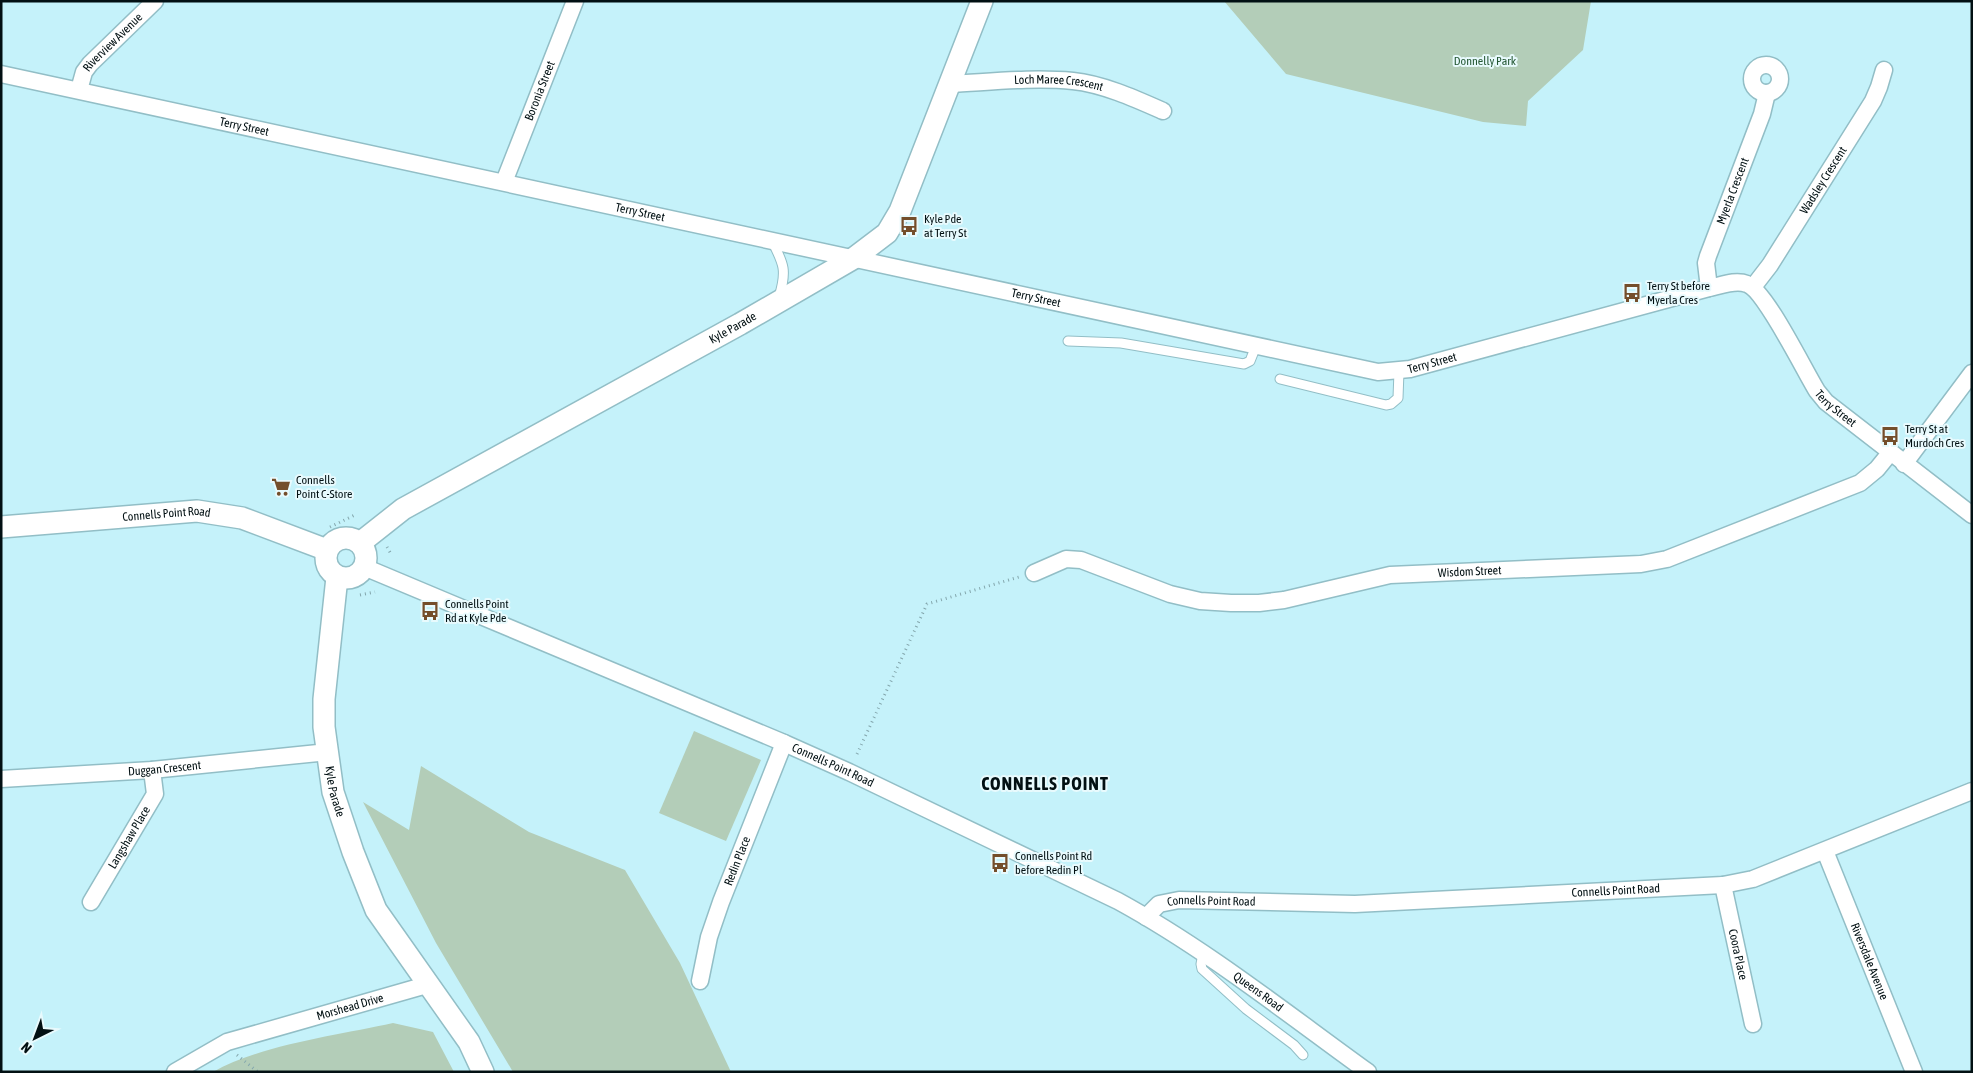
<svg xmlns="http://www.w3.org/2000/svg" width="1973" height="1073" viewBox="0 0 1973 1073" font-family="'Asap Condensed',sans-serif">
  <rect width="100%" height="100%" fill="#c5f2fa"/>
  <g fill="#b3cdb8">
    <polygon points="1224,1 1591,1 1583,50 1528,101 1526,126 1483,122 1286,74"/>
    <polygon points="694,731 761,760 726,841 659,813"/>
    <polygon points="421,766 529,832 625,870 680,963 731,1072 513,1072 436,943 363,802 409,830"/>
    <path d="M393 1023 433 1032 454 1072H213C260 1045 339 1035 393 1023Z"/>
  </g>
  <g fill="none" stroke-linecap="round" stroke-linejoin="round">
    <g stroke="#92bec6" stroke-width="11">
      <g id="service">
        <path d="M772 241C784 264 787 271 779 297"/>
        <polyline points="1068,341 1121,343 1244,364 1250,361 1256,346"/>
        <polyline points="1280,379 1386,405 1391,404 1398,398 1399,371"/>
        <polyline points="1203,953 1201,964 1202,969 1246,1009 1294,1045 1303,1055"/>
      </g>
    </g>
    <g stroke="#92bec6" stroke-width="19">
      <g id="minor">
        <circle cx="1766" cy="79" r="14"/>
        <path id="s1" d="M1 74 1378 372 1410 369 1709 288C1720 286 1735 279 1747 284 1765 290 1804 370 1817 391L1826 402 1972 515"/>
        <path id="s2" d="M950 84C990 82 1032 77 1073 81 1103 84 1136 99 1163 111"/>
        <path id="s3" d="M79 90 84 72 90 64 155 1"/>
        <path id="s4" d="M504 182 575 1"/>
        <path id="s5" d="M1753 287 1770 265 1873 101 1879 87 1884 70"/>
        <path id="s6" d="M1709 288 1706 263 1708 256 1762 114 1767 93"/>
        <polyline points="1904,464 1972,373"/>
        <path id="s7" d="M364 567 784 743 849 772 1118 901C1206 949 1286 1013 1368 1072"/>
        <path id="s8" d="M1034 573 1066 559 1081 560 1170 594 1200 601 1231 603H1259L1284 600 1390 575 1641 564 1667 559 1860 483 1877 469 1890 453"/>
        <path id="s9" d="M1 779 152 770 328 752"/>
        <path id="s10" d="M1825 851 1914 1072"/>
        <path id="s11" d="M1723 885 1753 1024"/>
        <path id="s12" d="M91 902 155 794 152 770"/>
        <path id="s13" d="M1146 917 1159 904 1179 900 1355 904 1723 885 1753 879 1972 791"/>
        <path id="s14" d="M700 981 709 937 721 902 784 743"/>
        <path id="s15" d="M175 1072 227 1042 430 984"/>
      </g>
    </g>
    <g stroke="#92bec6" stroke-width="24">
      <g id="tertiary">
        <path id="s16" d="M1 527 197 511 242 518 327 550"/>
        <circle cx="346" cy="558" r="20"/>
        <path id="s17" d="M360 543 403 509 740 324 854 258 887 233 900 211 982 1"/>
        <path id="s18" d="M337 577 324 699V727L333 792 353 852 376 910 469 1042 483 1072"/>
      </g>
    </g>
    <g stroke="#84a7ad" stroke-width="3" stroke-dasharray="1 4" stroke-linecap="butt">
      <polyline points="330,527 357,514"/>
      <polyline points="387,547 391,554"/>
      <polyline points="360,595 375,592"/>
      <polyline points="857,754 927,604 1019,577"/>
      <polyline points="237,1055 258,1072"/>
    </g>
    <use href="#service" stroke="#fff" stroke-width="9"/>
    <use href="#minor" stroke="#fff" stroke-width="16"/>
    <use href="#tertiary" stroke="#fff" stroke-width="21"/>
  </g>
  <defs>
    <g id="bus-bare" transform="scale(1.5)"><path d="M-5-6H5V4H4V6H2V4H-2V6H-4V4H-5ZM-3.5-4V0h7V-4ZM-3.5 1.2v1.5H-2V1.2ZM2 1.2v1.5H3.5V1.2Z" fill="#744e2b" stroke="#e8fafd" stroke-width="2.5" paint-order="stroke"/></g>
    <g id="supermarket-bare" transform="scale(1.5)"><path d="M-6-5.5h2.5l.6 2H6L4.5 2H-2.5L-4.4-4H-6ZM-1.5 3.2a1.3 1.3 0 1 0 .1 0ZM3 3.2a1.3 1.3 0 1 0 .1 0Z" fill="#744e2b" stroke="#e8fafd" stroke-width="2.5" paint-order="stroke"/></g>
  </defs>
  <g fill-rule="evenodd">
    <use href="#bus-bare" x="909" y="226"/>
    <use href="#bus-bare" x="1632" y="293"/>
    <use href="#bus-bare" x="1890" y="436"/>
    <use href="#supermarket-bare" x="281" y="487"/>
    <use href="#bus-bare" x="430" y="611"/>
    <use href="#bus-bare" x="1000" y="863"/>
  </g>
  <g text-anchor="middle" stroke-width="4" stroke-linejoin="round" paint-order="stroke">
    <g font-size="12" fill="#021013" stroke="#e8fafd">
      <text dy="4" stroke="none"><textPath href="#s3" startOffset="60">Riverview Avenue</textPath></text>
      <text dy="4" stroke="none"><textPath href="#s2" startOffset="109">Loch Maree Crescent</textPath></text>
      <text dy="4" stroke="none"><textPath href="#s4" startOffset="98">Boronia Street</textPath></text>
      <text dy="4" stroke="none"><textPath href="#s1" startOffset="249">Terry Street</textPath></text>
      <text dy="4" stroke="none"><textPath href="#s5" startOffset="128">Wadsley Crescent</textPath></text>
      <text dy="4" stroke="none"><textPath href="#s6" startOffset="102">Myerla Crescent</textPath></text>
      <text dy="4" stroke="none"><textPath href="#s1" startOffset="654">Terry Street</textPath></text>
      <text dy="4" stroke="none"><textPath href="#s1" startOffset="1059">Terry Street</textPath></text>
      <text dy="4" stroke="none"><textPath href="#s17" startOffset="431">Kyle Parade</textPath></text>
      <text dy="4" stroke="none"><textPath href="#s1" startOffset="1464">Terry Street</textPath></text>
      <text dy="4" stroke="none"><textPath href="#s1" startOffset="1944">Terry Street</textPath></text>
      <text dy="4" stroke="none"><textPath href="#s16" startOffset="166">Connells Point Road</textPath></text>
      <text dy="4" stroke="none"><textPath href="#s8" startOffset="449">Wisdom Street</textPath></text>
      <text dy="4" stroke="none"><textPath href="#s7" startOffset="509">Connells Point Road</textPath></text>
      <text dy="4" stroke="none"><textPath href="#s9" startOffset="164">Duggan Crescent</textPath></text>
      <text dy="4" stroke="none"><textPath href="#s18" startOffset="216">Kyle Parade</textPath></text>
      <text dy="4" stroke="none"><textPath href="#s12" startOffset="75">Langshaw Place</textPath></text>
      <text dy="4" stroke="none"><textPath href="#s14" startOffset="126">Redin Place</textPath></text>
      <text dy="4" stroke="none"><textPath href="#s13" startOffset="476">Connells Point Road</textPath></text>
      <text dy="4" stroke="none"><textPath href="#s13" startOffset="71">Connells Point Road</textPath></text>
      <text dy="4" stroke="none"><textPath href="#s11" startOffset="71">Coora Place</textPath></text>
      <text dy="4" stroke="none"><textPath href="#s10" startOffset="119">Riversdale Avenue</textPath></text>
      <text dy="4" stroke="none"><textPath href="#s7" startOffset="992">Queens Road</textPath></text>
      <text dy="4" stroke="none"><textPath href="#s15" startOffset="188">Morshead Drive</textPath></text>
    </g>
    <g font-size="12" fill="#245733" stroke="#e8fafd">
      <text x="1485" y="65">Donnelly Park</text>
    </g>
    <g font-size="12" fill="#021013" stroke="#e8fafd" text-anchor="start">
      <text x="924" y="223">Kyle Pde<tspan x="924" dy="14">at Terry St</tspan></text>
      <text x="1647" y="290">Terry St before<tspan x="1647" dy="14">Myerla Cres</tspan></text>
      <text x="1905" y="433">Terry St at<tspan x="1905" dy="14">Murdoch Cres</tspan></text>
      <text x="296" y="484">Connells<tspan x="296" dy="14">Point C-Store</tspan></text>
      <text x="445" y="608">Connells Point<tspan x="445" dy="14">Rd at Kyle Pde</tspan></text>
      <text x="1015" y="860">Connells Point Rd<tspan x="1015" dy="14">before Redin Pl</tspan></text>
    </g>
    <g font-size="18" font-weight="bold" letter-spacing="1" fill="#021013" stroke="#e8fafd">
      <text x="1045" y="790">CONNELLS POINT</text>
    </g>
  </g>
  <rect width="1973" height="1073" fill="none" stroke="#021013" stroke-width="5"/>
  <g transform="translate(35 1038) rotate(222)" stroke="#e8fafd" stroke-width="4" paint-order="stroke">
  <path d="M0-4L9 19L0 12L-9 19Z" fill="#021013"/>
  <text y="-8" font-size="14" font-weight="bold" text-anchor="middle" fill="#021013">N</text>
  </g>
</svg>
